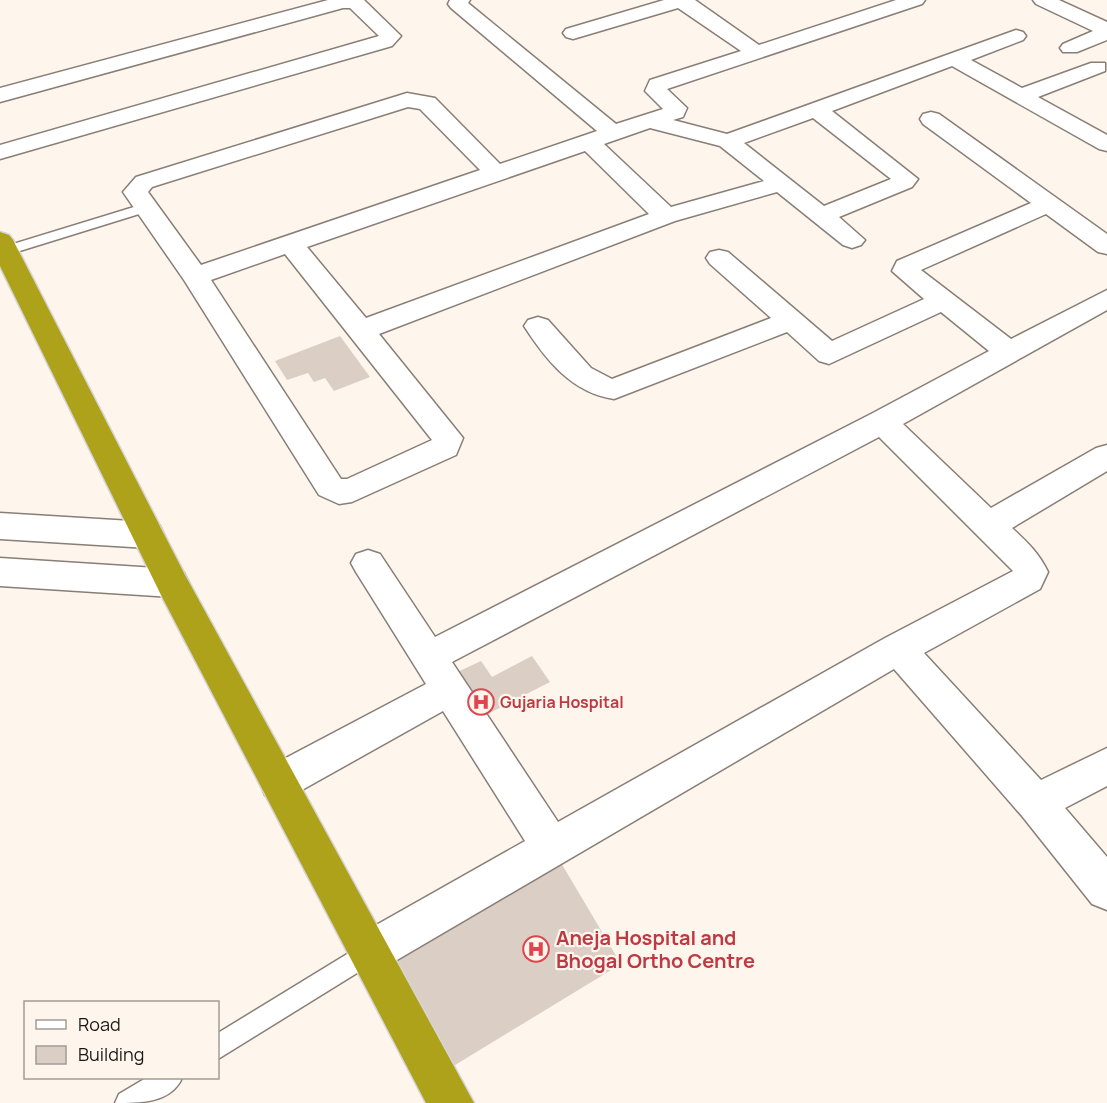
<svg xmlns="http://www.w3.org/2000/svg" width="1107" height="1103" viewBox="0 0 1107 1103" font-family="Manrope,sans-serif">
  <rect width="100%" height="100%" fill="#fef5ed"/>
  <g fill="#dacec5">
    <polygon points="340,336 370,377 334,391 325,378 314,382 308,373 287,380 275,361"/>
    <polygon points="532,656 550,682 476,720 449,676 481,661 492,677"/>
    <polygon points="557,856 621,964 442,1073 386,953"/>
  </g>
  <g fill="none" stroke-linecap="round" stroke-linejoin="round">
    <g stroke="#887e76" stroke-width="3">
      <g id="lane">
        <polygon points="147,203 154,207 152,210 10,254 0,254 0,248"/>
        <polygon points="370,940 378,944 382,952 378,960 218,1059 218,1033"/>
        <path d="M146 1078H182C171 1103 140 1103 115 1103L119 1094Z"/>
      </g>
    </g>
    <g stroke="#887e76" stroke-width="3">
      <g id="street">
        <polygon points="328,0 364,0 401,36 392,46 0,159 0,145 379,36 350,8 343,8 0,102 0,88"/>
        <path d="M450 0H470L468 3 616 124 663 109 645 91 650 80 741 51 678 8 573 39 566 37 563 33 566 29 664 0H695L759 45 896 0H925L922 4 667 89 687 108 683 117 673 120 727 134 1016 30 1023 32 1026 36 1023 40 971 60 1022 88 1091 63H1105V71L1038 97 1107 135V151L1099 149 952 66 832 111 918 179 912 187 839 217 865 240 861 245 852 248 843 245 777 192 675 221 379 334 463 438 456 455 352 502 339 504 319 495 184 280 123 192 136 177 407 93 435 98 500 164 597 131 451 8 448 4ZM408 107 420 109 480 170 201 265 148 192 152 187ZM813 118 891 179 824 206 744 143ZM650 128 720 146 764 181 671 207 604 144ZM585 151 649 214 366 318 307 247ZM285 254 432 440 347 479H341L211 280Z"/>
        <polygon points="1033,0 1059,0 1107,22 1107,40 1077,52 1063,52 1060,48 1063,44 1093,31 1036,4"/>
        <path d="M931 112 939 114 1107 234V254L1098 252 1046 214 921 270 1011 339 1107 290V310L903 424 991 508 1096 448 1107 445V471L1012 528C1027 542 1039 553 1048 572L1040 589 924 653 1041 780 1107 748V786L1065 808 1107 857V910L1092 904 1022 816 894 669 385 967 370 973 355 967 349 952 355 937 525 841 443 711 293 795 279 800 265 795 260 782 265 769 426 684 356 572 351 563 356 554 368 550 380 554 435 637 871 414 989 351 941 312 829 364 819 361 787 332 614 399C572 393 546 360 524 326L528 320 538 317 548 320 591 368 612 379 771 318 710 264 706 258 710 252 719 250 728 252 832 341 924 299 892 271 897 261 1031 203 923 124 920 119 923 114ZM879 437 1013 571 885 638 558 822 452 662Z"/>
      </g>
    </g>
    <g stroke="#887e76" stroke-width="3">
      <g id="secondary">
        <polygon points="0,513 148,522 160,526 164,535 160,544 148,548 0,539"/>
        <polygon points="0,558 172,569 184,573 189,583 184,593 172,597 0,586"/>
      </g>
    </g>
    <g stroke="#d6d5d5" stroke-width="3">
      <polygon id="highway" points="0,232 9,235 13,240 184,573 474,1103 426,1103 160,593 0,266"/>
    </g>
    <use href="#lane" fill="#fff" fill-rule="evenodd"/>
    <use href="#street" fill="#fff" fill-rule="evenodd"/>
    <use href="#secondary" fill="#fff" fill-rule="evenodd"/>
    <use href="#highway" fill="#afa21b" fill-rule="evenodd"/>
  </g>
  <defs>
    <g id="hospital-ring" transform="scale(1.35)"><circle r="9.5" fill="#fef5ed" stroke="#e0444e" stroke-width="1.5"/><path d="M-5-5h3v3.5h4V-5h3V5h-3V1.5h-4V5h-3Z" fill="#e0444e"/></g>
  </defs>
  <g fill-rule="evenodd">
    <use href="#hospital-ring" x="481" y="702"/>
    <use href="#hospital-ring" x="536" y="949"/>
  </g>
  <g text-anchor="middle" stroke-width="4.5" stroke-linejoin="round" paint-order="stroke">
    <g font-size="16" font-weight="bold" fill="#be3a42" stroke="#fef5ed" text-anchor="start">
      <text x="500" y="708">Gujaria Hospital</text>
    </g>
    <g font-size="20" font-weight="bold" fill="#be3a42" stroke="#fef5ed" text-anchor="start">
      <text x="556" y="945">Aneja Hospital and<tspan x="556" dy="23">Bhogal Ortho Centre</tspan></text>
    </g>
  </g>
  <rect x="24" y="1001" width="195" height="78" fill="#fef5ed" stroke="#a39c96" stroke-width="1.5"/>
  <rect x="36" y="1020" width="30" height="9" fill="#ffffff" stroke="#a39c96" stroke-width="1.5"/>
  <text x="78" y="1031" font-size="18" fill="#1b1714">Road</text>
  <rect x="36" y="1046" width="30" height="18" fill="#dacec5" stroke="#a39c96" stroke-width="1.5"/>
  <text x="78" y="1061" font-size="18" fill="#1b1714">Building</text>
</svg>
